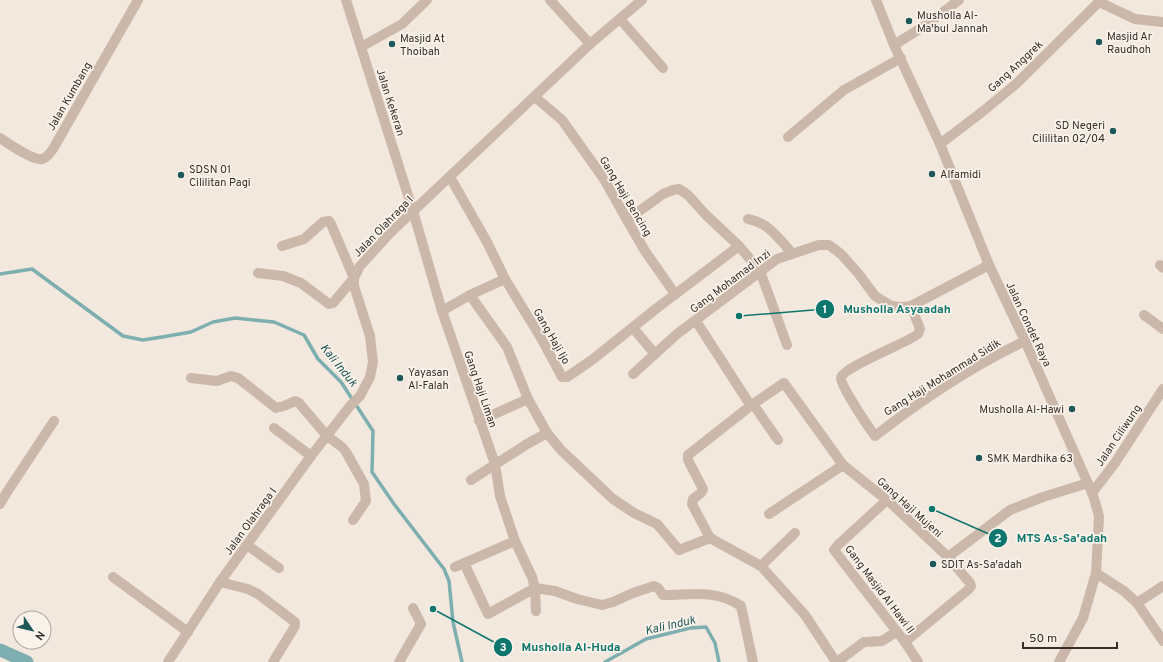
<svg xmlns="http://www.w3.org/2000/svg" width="1163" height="662" viewBox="0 0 1163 662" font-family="Overpass,sans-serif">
  <rect width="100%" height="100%" fill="#f3e8de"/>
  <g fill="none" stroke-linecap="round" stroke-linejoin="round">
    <g stroke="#7dafb0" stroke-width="3.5">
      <polyline points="0,274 32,269 123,336 143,340 162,337 191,332 213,322 235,318 274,322 304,335 318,359 341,382 373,431 372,472 394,504 444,569 449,581 453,622 462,662"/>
      <polyline points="605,662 646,639 690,628 706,627 715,643 719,662"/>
    </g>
    <polyline stroke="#7dafb0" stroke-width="13" points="0,650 27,662"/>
    <g stroke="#cbb8aa" stroke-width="10">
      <polyline points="346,0 413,211 442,311 495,464 500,496 515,541 532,577 535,588 536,611"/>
      <polyline points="550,0 590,44"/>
      <polyline points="876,0 894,45 940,144 989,265 1025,341 1093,495 1099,516 1096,573 1083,618 1059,662"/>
      <polyline points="1098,0 1099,2 1135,19 1163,22"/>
      <polyline points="620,19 663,68"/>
      <polyline points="894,45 926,25 959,0"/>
      <polyline points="361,47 402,24 427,0"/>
      <polyline points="535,97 562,120 604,179 627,220 645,251 675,294"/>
      <polyline points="788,137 844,90 901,58"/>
      <path d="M0 138C8 143 33 161 42 159 47 158 50 153 53 149L138 0"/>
      <polyline points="940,144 982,112 1016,84 1101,0"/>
      <polyline points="450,177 487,242 505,279 541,338 562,377 567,377 592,360 657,308 739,246"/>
      <path d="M748 219C768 222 779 239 792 253"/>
      <polyline points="627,220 663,194 673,190 679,189 688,195 706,215 739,246 760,271 787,345"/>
      <polyline points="1160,265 1163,268"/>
      <polyline points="258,273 283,276 301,283 329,304 333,303 354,278 331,224 329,221 323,222 304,239 282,246"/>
      <polyline points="470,295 507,347 528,399 547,433 527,444 471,480"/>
      <path d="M911 306 920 329 918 334C907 343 843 367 841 378 840 385 869 428 875 436 920 401 972 366 1025 341"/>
      <polyline points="442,311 470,295 505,279"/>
      <polyline points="1144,315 1163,329"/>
      <polyline points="696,321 747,400"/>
      <polyline points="633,328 655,354"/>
      <polyline points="633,374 677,334 777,259 819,245 829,245 841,254 858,273 875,296 891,306 903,307 911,306 989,265"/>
      <polyline points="191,378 217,381 231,376 238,378 276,408 284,406 295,401 299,403 327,436 342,447 346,452 364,484 366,501 353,520"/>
      <polyline points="753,404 778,440"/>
      <polyline points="479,421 528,399"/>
      <polyline points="274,428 311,456"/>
      <polyline points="547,433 561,450 613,499 634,513 657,524 679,550 710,538 761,566 805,615 836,662"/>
      <polyline points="1092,493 1115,463 1163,389"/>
      <polyline points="887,500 838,545 834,550 905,642 918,662"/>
      <polyline points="0,504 7,492 54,421"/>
      <polyline points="769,514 843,465"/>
      <polyline points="710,538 692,504 693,499 701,493 703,489 688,460 688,455 753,404 784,383 843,465 893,505 948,557 1010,510 1043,497 1088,483"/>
      <polyline points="247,545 279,568"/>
      <path d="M464 563 488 614 535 588 555 591 577 599 602 605 613 602 633 593 654 586 658 588 663 595C692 595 716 589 741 606L753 662"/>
      <polyline points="761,566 795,533"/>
      <polyline points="455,567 515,541"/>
      <polyline points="1096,573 1124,591 1137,603 1163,641"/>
      <polyline points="113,577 188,632"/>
      <polyline points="220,582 248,589 258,594 295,622 295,626 273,662"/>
      <polyline points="1137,603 1163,586"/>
      <polyline points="905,642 969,589 971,586 970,583 948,557"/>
      <polyline points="168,662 220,582 311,456 350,406 360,396 370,377 373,362 370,336 354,286 354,278 360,266 392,231 590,44 642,0"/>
      <polyline points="399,662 421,624 413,608"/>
      <polyline points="837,662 864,642 882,641 896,632"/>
    </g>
  </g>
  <g fill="#1f585a" stroke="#faf3eb" stroke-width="1.5">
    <circle cx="909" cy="21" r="4"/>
    <circle cx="1099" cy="42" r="4"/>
    <circle cx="392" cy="44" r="4"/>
    <circle cx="1113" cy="131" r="4"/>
    <circle cx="932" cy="174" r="4"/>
    <circle cx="181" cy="175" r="4"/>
    <circle cx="400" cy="378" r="4"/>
    <circle cx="1072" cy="409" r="4"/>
    <circle cx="979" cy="458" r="4"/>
    <circle cx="933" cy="564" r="4"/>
  </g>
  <g text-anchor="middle" stroke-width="3.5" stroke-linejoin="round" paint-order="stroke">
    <g font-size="11" fill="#392e2a" stroke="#faf3eb" text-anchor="start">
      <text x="917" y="19">Musholla Al-<tspan x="917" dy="13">Ma'bul Jannah</tspan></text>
      <text x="1107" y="40">Masjid Ar<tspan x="1107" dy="13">Raudhoh</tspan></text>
      <text x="400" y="42">Masjid At<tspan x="400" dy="13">Thoibah</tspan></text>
      <text x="1105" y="129" text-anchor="end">SD Negeri<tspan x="1105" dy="13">Cililitan 02/04</tspan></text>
      <text x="189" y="173">SDSN 01<tspan x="189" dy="13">Cililitan Pagi</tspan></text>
      <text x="940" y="178">Alfamidi</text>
      <text x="408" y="376">Yayasan<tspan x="408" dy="13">Al-Falah</tspan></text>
      <text x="1064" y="413" text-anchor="end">Musholla Al-Hawi</text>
      <text x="987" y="462">SMK Mardhika 63</text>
      <text x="941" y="568">SDIT As-Sa'adah</text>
    </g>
    <g font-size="11" fill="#392e2a" stroke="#faf3eb">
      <text transform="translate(1015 66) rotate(-43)" y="4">Gang Anggrek</text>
      <text transform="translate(69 96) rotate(-60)" y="4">Jalan Kumbang</text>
      <text transform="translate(391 102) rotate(72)" y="4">Jalan Kekeran</text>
      <text transform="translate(626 196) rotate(59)" y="4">Gang Haji Bencing</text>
      <text transform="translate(383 226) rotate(-46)" y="4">Jalan Olahraga I</text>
      <text transform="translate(730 281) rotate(-37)" y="4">Gang Mohamad Inzi</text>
      <text transform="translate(1029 324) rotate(65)" y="4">Jalan Condet Raya</text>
      <text transform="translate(552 336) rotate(60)" y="4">Gang Haji Ijo</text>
      <text transform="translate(942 377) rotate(-32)" y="4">Gang Haji Mohammad Sidik</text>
      <text transform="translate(481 389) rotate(71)" y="4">Gang Haji Liman</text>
      <text transform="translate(1118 435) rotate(-56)" y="4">Jalan Ciliwung</text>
      <text transform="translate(910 507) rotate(42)" y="4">Gang Haji Mujeni</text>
      <text transform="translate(250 521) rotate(-54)" y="4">Jalan Olahraga I</text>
      <text transform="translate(880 589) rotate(53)" y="4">Gang Masjid Al Hawi II</text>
    </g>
    <g font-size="12" font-style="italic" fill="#1f585a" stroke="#faf3eb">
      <text transform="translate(339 365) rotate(51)" y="4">Kali Induk</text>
      <text transform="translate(670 625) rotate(-13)" y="4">Kali Induk</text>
    </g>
  </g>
  <path fill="none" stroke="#0f766e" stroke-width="1.5" d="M739 316L825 309M932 509L998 538M433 609L503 647"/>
  <g fill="#0f766e" stroke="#faf3eb" stroke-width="1.5">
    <circle cx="739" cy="316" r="4"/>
    <circle cx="932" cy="509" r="4"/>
    <circle cx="433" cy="609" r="4"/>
    <circle cx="825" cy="309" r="10"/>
    <circle cx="998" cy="538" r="10"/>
    <circle cx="503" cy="647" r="10"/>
  </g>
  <g font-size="12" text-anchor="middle" font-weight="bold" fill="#fff">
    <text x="825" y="313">1</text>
    <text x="998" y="542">2</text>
    <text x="503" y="651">3</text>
  </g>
  <g font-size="12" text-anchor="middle" font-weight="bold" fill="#0f766e" stroke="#faf3eb" stroke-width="3.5" stroke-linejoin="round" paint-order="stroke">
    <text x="897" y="313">Musholla Asyaadah</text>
    <text x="1062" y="542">MTS As-Sa'adah</text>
    <text x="571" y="651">Musholla Al-Huda</text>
  </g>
  <g transform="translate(32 630) rotate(125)"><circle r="19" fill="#faf3eb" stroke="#ada49e"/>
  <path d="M0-3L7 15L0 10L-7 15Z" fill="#1f585a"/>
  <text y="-6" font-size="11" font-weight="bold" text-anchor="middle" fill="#392e2a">N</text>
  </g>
  <path d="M1023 642v6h94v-6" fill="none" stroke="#392e2a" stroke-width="2"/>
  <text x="1029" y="642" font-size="12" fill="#392e2a" stroke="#faf3eb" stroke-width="3" paint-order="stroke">50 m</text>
</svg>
